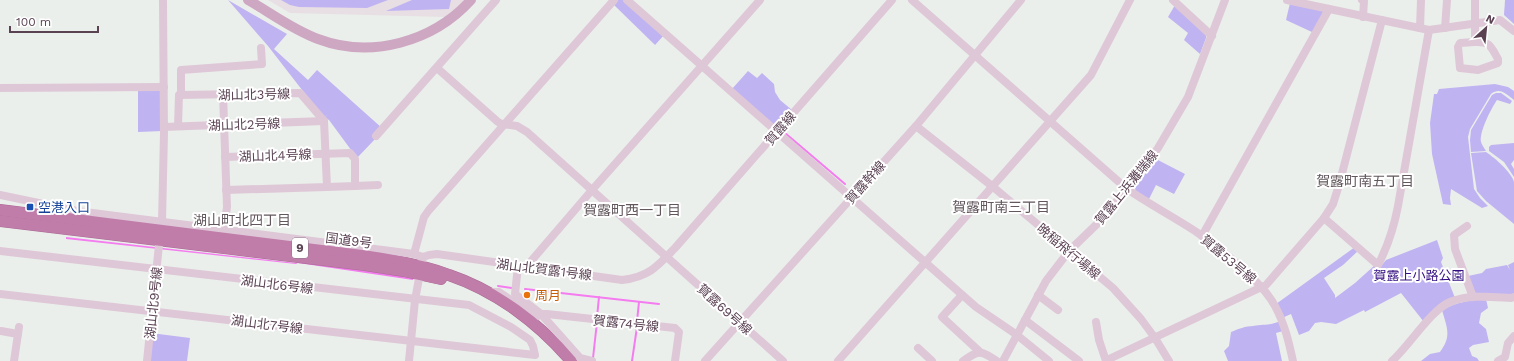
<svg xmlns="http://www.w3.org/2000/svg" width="1514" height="361" viewBox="0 0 1514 361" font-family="'Work Sans','Noto Sans JP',sans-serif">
  <rect width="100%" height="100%" fill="#ebefeb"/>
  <polygon fill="#e7dfe4" points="268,0 465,0 445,17 290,13"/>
  <g fill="#c0b3f2">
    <polygon points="228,0 287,34 274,49 308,80 317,70 382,128 377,137 357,158 329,120 324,117 328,115 323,117 268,46"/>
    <polygon points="281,0 388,0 367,8 299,7 290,5"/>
    <polygon points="412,0 451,0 449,9 386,11"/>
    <polygon points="616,0 624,0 665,34 655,45 613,4"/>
    <polygon points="1505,0 1514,0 1514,24 1504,15"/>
    <polygon points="1290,3 1324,10 1314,33 1286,20"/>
    <polygon points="1175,5 1206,35 1206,38 1200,54 1184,40 1188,33 1168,17"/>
    <polygon points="748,71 757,78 762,73 774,84 775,92 780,100 792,110 776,127 732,89"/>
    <path d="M1495 84 1508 87 1514 91V100C1506 94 1500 87 1491 94L1470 129 1468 137 1474 189 1480 198 1488 206 1482 208 1451 189 1450 198 1451 205 1443 204 1432 154 1430 123 1434 94H1437L1439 89Z"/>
    <polygon points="138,88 160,89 163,131 138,132"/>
    <path d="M1496 93H1501L1512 101 1510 104 1497 100C1491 109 1479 132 1481 142 1482 145 1484 148 1486 151L1471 152 1470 140 1471 130 1492 95Z"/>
    <polygon points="1514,143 1514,160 1511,164 1514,169 1514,177 1504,162 1489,151 1489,147 1491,145"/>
    <path d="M1486 152C1495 158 1511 172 1514 182 1514 190 1514 214 1514 224L1486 201 1477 191 1471 153Z"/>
    <polygon points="1156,159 1185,174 1174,194 1156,185 1148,201 1136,193 1135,188"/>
    <polygon points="1437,240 1443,258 1441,262 1455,298 1424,322 1401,293 1365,312 1364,310 1336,324 1321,322 1315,323 1309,331 1299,335 1291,314 1282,318 1276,304 1355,247 1359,250 1343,265 1324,278 1335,295 1335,298 1355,283 1375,265 1382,265 1386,260"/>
    <polygon points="1514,262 1514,295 1474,294 1468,276 1482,273 1486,269 1507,265 1510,270 1508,265"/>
    <path d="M1486 299 1488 308 1481 313 1479 323 1486 329 1489 342 1473 345 1469 348 1472 356 1477 358 1479 361H1421L1430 354 1440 352C1452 336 1447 328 1442 310 1457 302 1470 300 1486 299Z"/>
    <path d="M1280 321 1283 331 1276 333 1282 361H1257L1258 357 1257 361H1228L1224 351 1229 346 1231 332C1238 329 1246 326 1253 326 1264 324 1269 326 1280 321Z"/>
    <polygon points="151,333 190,338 187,361 149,361"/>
  </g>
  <polygon fill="#f47cf0" points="66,237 296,263 298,262 376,272 413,278 413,280 298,263 296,264 66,239"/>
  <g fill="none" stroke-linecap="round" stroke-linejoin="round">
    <g stroke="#f47cf0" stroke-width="2">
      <polyline points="785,133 845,184"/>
      <polyline points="498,286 512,288"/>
      <polyline points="525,289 659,304"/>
      <polyline points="597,317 599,297"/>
      <polyline points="637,321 639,302"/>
      <polyline points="593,358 597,322"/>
      <polyline points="632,361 637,327"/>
    </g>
    <g stroke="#ac6995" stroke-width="12">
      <g id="highway">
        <path d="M0 210 366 256C394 260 423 265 449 275 496 291 539 323 571 361"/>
        <polyline points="0,221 365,265 404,271 441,279"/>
      </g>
    </g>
    <g stroke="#dec8d7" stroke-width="8">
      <polyline points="627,0 976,307 1017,335 1049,361"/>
      <path d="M912 0 1127 189C1149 204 1172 216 1195 231 1214 244 1233 259 1249 275 1260 285 1270 295 1276 308 1285 325 1289 343 1293 361"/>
      <polyline points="1173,0 1212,36"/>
      <polyline points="1287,0 1429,30 1500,20 1514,31"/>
      <polyline points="1362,0 1364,1 1363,17"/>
      <path d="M1475 0V42L1460 43 1458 47 1460 68 1478 70 1498 63V59C1491 47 1490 41 1475 42"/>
      <polyline points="1420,28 1421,0"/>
      <polyline points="1445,28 1447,0"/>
      <polyline points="437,68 498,122 502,124 517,126 527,132 783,361"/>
      <polyline points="0,88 164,87"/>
      <polyline points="223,94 227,207 224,229"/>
      <polyline points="181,95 181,70 262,64 261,48"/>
      <polyline points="178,126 179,95 300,93 324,121 327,187 226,190"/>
      <polyline points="916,126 992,186 1113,288 1141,319 1155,338 1169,361"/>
      <polyline points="164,127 324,121"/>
      <polyline points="376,136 496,0"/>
      <polyline points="225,157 350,153 355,159 355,186 327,187"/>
      <polyline points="355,186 378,185"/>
      <polyline points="0,195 77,211 414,254 423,257"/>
      <path d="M1324 218 1378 265C1388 246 1394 227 1398 206L1429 30"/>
      <polyline points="162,222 164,133 163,0"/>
      <polyline points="1467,226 1454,235 1455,249 1473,297"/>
      <polyline points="1202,236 1329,9"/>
      <polyline points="0,251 469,305 511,327 530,340 533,346 535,355 0,294"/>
      <polyline points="414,254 424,217 429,210 614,0"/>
      <polyline points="518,266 515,294 541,314 580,358 592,361"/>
      <polyline points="526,267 592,190 760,0"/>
      <polyline points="488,292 499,292 532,314"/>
      <polyline points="962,295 942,317 980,352"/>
      <polyline points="1038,295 1058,310"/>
      <polyline points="536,317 541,314 547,314 675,328 679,332 675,361"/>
      <polyline points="1025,320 1079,361"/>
      <polyline points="1096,322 1099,340 1106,361"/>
      <polyline points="1,331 18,334"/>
      <polyline points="918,348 932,361"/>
      <polyline points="14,361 19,327"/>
      <polyline points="147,361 159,245"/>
      <path d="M409 361 415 300 423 257 429 255 437 254 622 280C648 277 657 267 675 248L892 0"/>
      <polyline points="705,361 916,126 1021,0"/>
      <polyline points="838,361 1091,75 1130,0"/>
      <path d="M963 361C979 350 980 350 997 361"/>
      <polyline points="1003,361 1046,281 1069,251 1097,224 1138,176 1158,148 1188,97 1225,0"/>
      <polyline points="1107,361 1109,359 1266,285 1324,218 1333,204 1339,185 1382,20"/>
      <path d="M1392 361C1409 346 1431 310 1450 302 1469 294 1492 297 1511 298L1514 297"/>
      <polyline points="1498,361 1505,357 1508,343 1514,336"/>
    </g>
    <path stroke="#cea7c2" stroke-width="10" d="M248 0C271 13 293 30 318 39 371 59 433 42 471 0"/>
    <use href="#highway" stroke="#c07daa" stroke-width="11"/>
  </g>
  <rect fill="#1a4fb4" stroke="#fff" stroke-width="1.5" x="26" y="203" width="8" height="8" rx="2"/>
  <circle fill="#e8710a" stroke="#fff" stroke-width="1.5" cx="527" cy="295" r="4"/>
  <g text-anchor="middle" stroke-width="4" stroke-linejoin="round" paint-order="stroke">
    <rect fill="#fff" stroke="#8c7b87" stroke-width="1" x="292" y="238" width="16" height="20" rx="3"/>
    <g font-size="12" font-weight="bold" fill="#5a4253">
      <text x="300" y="252">9</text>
    </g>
    <g font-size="13" fill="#5a4253" stroke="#fff">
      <text transform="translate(254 94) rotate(-1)" y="5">湖山北3号線</text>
      <text transform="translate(244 124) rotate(-2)" y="5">湖山北2号線</text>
      <text transform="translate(780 128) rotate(-49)" y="5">賀露線</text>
      <text transform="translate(275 155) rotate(-2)" y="5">湖山北4号線</text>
      <text transform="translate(865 182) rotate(-48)" y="5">賀露幹線</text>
      <text transform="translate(1126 187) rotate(-51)" y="5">賀露上浜灘端線</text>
      <text transform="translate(349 240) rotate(7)" y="5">国道9号</text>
      <text transform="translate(1069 251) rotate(40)" y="5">晩稲飛行場線</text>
      <text transform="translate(1229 259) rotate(40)" y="5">賀露53号線</text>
      <text transform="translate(544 269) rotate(7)" y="5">湖山北賀露1号線</text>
      <text transform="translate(277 284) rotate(7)" y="5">湖山北6号線</text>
      <text transform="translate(153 303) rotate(-84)" y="5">湖山北9号線</text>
      <text transform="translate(725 309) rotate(42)" y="5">賀露69号線</text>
      <text transform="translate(626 323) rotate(6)" y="5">賀露74号線</text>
      <text transform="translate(267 324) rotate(7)" y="5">湖山北7号線</text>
    </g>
    <g font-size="13" fill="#164399" stroke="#fff" text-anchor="start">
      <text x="38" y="212">空港入口</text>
    </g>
    <g font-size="13" fill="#330e81" stroke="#fff">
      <text x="1419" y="280">賀露上小路公園</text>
    </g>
    <g font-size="13" fill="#c56008" stroke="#fff" text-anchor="start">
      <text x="535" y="300">周月</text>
    </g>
    <g font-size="14" fill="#61575d" stroke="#fff">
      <text x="1365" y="186">賀露町南五丁目</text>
      <text x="1001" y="212">賀露町南三丁目</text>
      <text x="632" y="215">賀露町西一丁目</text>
      <text x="242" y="225">湖山町北四丁目</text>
    </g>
  </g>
  <g transform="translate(1486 28) rotate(27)" stroke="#ffffff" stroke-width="3" paint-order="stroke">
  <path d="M0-3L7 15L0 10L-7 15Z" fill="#5a4253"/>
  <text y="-6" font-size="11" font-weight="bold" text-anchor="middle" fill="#5a4253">N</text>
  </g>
  <path d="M10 26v6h88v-6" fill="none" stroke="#5a4253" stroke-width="2"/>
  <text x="16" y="26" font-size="12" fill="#5a4253" stroke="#ffffff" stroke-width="3" paint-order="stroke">100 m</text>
</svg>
